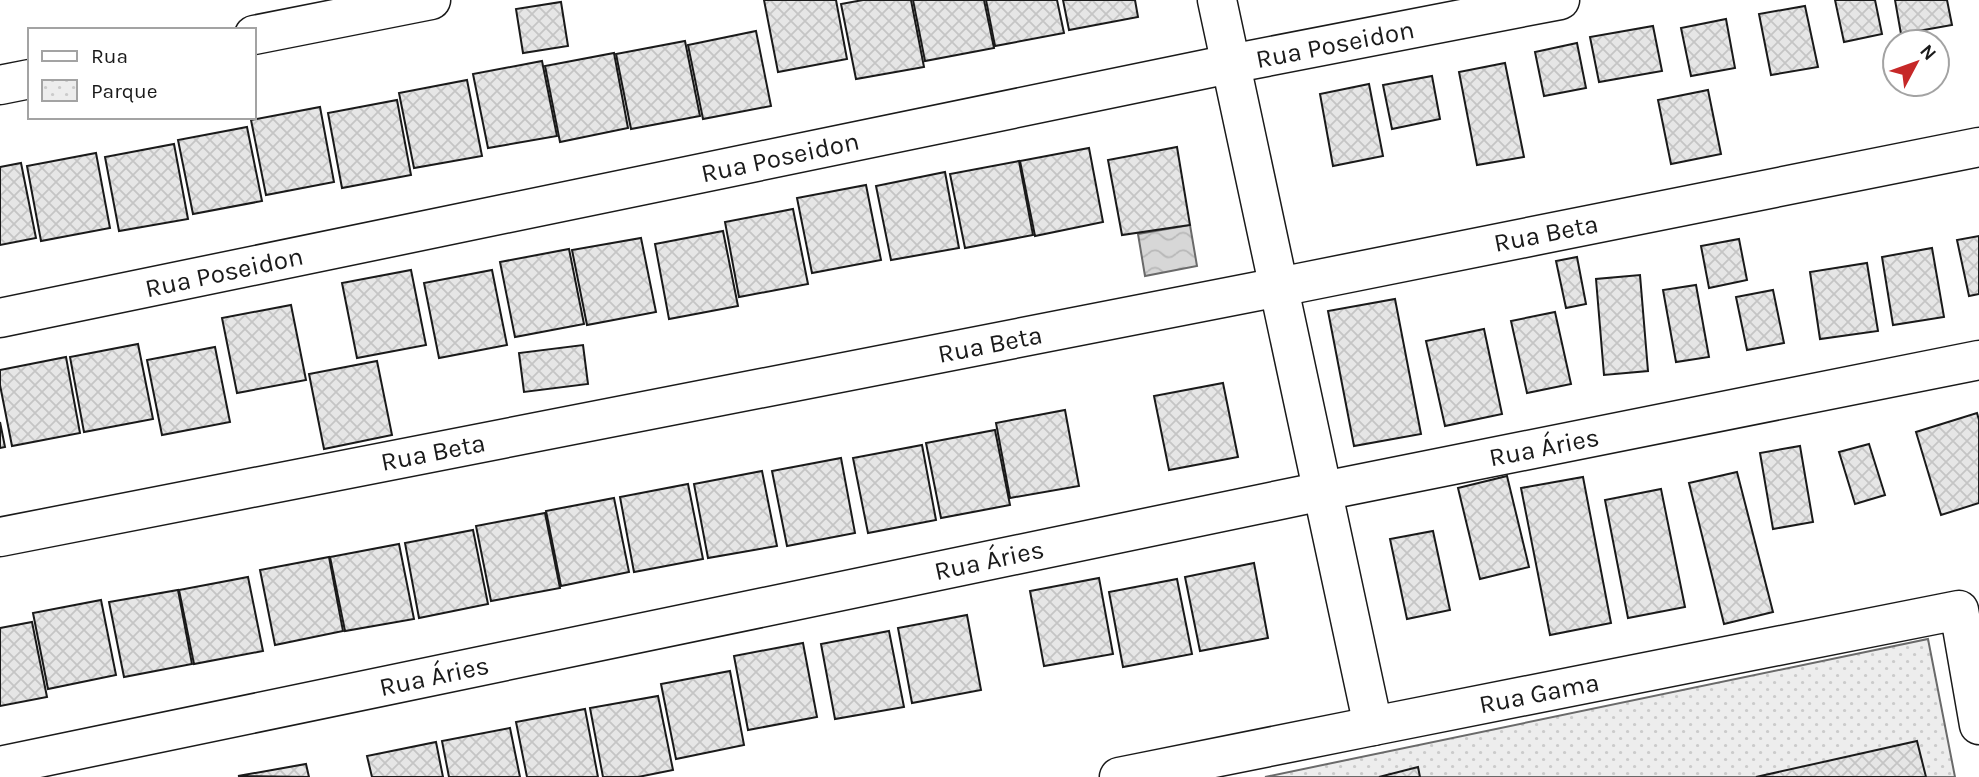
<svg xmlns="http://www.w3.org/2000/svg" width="1979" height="777" viewBox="0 0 1979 777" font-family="Karla,sans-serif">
  <defs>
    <pattern id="park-dots" width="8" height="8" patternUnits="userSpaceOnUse" patternTransform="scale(1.75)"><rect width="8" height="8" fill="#ededed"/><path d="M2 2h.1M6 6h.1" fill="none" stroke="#cbcbcb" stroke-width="1.8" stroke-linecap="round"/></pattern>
    <pattern id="water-waves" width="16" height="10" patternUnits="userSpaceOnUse" patternTransform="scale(1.75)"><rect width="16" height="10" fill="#d7d7d7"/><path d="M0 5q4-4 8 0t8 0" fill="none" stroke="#b8b8b8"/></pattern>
    <pattern id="building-cross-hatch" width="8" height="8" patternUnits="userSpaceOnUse" patternTransform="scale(1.75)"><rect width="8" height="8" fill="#e6e6e6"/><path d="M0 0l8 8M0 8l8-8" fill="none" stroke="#c5c5c5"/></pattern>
  </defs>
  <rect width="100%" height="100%" fill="#fff"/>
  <polygon fill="url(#park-dots)" stroke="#6a6a6a" stroke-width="2" points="1928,639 1955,777 1265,777"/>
  <polygon fill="url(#water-waves)" stroke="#6a6a6a" stroke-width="2" points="1190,225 1197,266 1145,276 1138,234"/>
  <g fill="url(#building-cross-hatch)" stroke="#1a1a1a" stroke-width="2">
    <polygon points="764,0 836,0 847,59 778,72"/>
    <polygon points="863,0 911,0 924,67 856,79 841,4"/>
    <polygon points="913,0 984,0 994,48 925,61"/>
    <polygon points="986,0 1057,0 1064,33 995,46"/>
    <polygon points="1063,0 1135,0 1138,17 1069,30"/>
    <polygon points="1835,0 1875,0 1882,34 1844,42"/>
    <polygon points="1895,0 1947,0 1952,25 1901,34"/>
    <polygon points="561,2 568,46 523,53 516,9"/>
    <polygon points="1805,6 1818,67 1771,75 1759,14"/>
    <polygon points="1726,19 1735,68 1691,76 1681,28"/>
    <polygon points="1653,26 1662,71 1599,82 1590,37"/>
    <polygon points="756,31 771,106 703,119 688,45"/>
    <polygon points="685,41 700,116 631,129 616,54"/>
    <polygon points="1577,43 1586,88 1544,96 1535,52"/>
    <polygon points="614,53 628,128 560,142 545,66"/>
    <polygon points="542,61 557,136 488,148 473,74"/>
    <polygon points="1505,63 1524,157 1477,165 1459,72"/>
    <polygon points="1432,76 1440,119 1392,129 1383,85"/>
    <polygon points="467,80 482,156 414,168 399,93"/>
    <polygon points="1369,84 1383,156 1333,166 1320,94"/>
    <polygon points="1708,90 1721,154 1671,164 1658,100"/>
    <polygon points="397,100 411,175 342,188 328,113"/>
    <polygon points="320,107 334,182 266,195 251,120"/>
    <polygon points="247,127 262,201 193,214 178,140"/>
    <polygon points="174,144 188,219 119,231 105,157"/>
    <polygon points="1177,147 1190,225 1122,235 1108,160"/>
    <polygon points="1089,148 1103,222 1035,236 1020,161"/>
    <polygon points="96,153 110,228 41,241 27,166"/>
    <polygon points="1019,161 1033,235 965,248 950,174"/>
    <polygon points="21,163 36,238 0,245 0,167"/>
    <polygon points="945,172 959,248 891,260 876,186"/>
    <polygon points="866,185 881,260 812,273 797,198"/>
    <polygon points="793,209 808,284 739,297 725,222"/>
    <polygon points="723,231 738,306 669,319 655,244"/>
    <polygon points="1979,236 1979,294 1969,296 1957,240"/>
    <polygon points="641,238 656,312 587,325 572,250"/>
    <polygon points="1739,239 1747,280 1709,288 1701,246"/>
    <polygon points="1932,248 1944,317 1893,325 1882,257"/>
    <polygon points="569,249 584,324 515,337 500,262"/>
    <polygon points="1577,257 1586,304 1566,308 1556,261"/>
    <polygon points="1867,263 1878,331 1820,339 1810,272"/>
    <polygon points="411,270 426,345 357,358 342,283"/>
    <polygon points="492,270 507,345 439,358 424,283"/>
    <polygon points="1640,275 1648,371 1604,375 1596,279"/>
    <polygon points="1696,285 1709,357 1676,362 1663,290"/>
    <polygon points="1773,290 1784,343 1747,350 1736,297"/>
    <polygon points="1395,299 1421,434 1354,446 1328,311"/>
    <polygon points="291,305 306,380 237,393 222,318"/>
    <polygon points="1555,312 1571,384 1527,393 1511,321"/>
    <polygon points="1484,329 1502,414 1445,426 1426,341"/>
    <polygon points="138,344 153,419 84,432 70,357"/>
    <polygon points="583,345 588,384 524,392 519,353"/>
    <polygon points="215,347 230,422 162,435 147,360"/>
    <polygon points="66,357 80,433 12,446 0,385 0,370"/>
    <polygon points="377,361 392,435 324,449 309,374"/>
    <polygon points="1223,383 1238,457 1169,470 1154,396"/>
    <polygon points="1065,410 1079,486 1010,498 996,423"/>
    <polygon points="1977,413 1979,420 1979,503 1941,515 1916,432"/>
    <polygon points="0,422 5,447 0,448"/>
    <polygon points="995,430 1010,505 941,518 926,443"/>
    <polygon points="1869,444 1885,495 1855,504 1839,452"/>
    <polygon points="922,445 936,520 868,533 853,458"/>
    <polygon points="1800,446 1813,522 1773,529 1760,453"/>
    <polygon points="841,458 855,533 787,546 772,471"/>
    <polygon points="762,471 777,546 708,558 694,484"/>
    <polygon points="1737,472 1773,612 1724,624 1689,483"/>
    <polygon points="1507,476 1529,567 1480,579 1458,488"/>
    <polygon points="1583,477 1611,623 1550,635 1521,488"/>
    <polygon points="688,484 703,559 634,572 620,497"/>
    <polygon points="1661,489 1685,607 1628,618 1605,500"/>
    <polygon points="614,498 629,572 561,586 546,511"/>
    <polygon points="545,513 560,588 491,601 476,526"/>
    <polygon points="473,530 488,604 419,618 405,543"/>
    <polygon points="1433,531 1450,610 1407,619 1390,539"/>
    <polygon points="399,544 414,619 345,631 330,557"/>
    <polygon points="329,557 343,631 275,645 260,570"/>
    <polygon points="1254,563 1268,638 1200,651 1185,577"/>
    <polygon points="248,577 263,651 194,664 179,590"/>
    <polygon points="1099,578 1113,654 1044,666 1030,591"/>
    <polygon points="1177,579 1192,654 1123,667 1109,592"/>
    <polygon points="178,590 192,664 124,677 109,602"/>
    <polygon points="101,600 116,675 48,689 33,613"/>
    <polygon points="967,615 981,690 912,703 898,628"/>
    <polygon points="32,622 47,697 0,706 0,628"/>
    <polygon points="889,631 904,707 835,719 821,644"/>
    <polygon points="803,643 817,717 748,730 734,656"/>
    <polygon points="730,671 744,745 676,759 661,684"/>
    <polygon points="658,696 673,770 638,777 603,777 590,708"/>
    <polygon points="585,709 598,777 527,777 516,722"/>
    <polygon points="510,728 520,777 449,777 442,741"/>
    <polygon points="1917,741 1926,777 1756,777"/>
    <polygon points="436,742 443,777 372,777 367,756"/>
    <polygon points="306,764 309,777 238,776"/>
    <polygon points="1418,767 1420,777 1379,777"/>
  </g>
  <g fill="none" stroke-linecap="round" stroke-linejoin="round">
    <g stroke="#1a1a1a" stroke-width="41">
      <g id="street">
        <polyline points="254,35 431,0"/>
        <polyline points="0,85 30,79"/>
        <polyline points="0,318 1230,64 1560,0"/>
        <polyline points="0,537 1279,287 1979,147"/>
        <polyline points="0,766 1323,491 1979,360"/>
        <polyline points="1119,777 1373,726"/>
      </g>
    </g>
    <g stroke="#1a1a1a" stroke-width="41">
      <polyline id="secondary" points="1217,0 1373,726 1959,610 1979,725"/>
    </g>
    <use href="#street" stroke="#fff" stroke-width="38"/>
    <use href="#secondary" stroke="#fff" stroke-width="38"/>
  </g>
  <g text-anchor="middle" stroke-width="5" stroke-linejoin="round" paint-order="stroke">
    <g font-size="26" fill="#1a1a1a" stroke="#fff">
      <text transform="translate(1335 44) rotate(-11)" y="9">Rua Poseidon</text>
      <text transform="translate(780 157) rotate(-12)" y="9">Rua Poseidon</text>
      <text transform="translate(1546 233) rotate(-11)" y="9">Rua Beta</text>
      <text transform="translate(224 272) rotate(-12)" y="9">Rua Poseidon</text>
      <text transform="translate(990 344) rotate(-11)" y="9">Rua Beta</text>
      <text transform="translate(1544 447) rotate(-11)" y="9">Rua Áries</text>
      <text transform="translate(433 452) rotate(-11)" y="9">Rua Beta</text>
      <text transform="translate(989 560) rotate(-12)" y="9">Rua Áries</text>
      <text transform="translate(434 676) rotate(-12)" y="9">Rua Áries</text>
      <text transform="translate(1539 693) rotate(-11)" y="9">Rua Gama</text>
    </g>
  </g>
  <rect x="28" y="28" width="228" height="91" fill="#ffffff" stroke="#a3a3a3" stroke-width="2"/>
  <rect x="42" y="51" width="35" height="10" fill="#ffffff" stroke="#a3a3a3" stroke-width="2"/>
  <text x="91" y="63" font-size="21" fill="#1a1a1a">Rua</text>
  <rect x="42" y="80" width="35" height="21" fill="url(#park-dots)" stroke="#a3a3a3" stroke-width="2"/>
  <text x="91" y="98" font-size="21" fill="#1a1a1a">Parque</text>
  <g transform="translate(1916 63) rotate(49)"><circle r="33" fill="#ffffff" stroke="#a3a3a3" stroke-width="2"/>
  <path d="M0-5L12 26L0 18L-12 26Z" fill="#c62828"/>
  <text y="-10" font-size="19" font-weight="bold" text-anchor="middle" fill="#1a1a1a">N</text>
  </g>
</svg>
